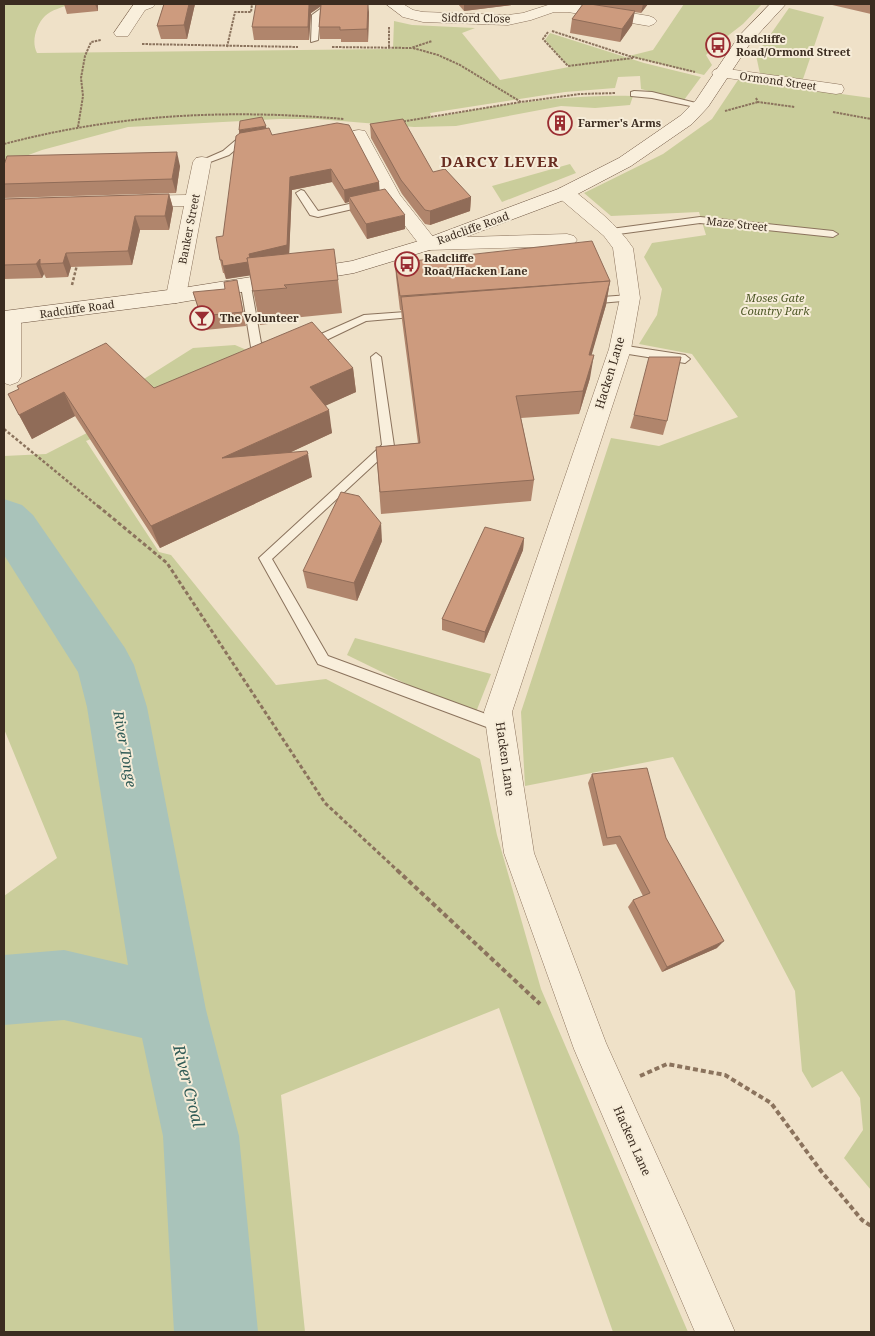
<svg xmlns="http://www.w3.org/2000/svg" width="875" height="1336" viewBox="0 0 875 1336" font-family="'Noto Serif',serif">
  <rect width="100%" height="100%" fill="#efe1c8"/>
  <g fill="#cacd9b">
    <path d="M4 4H71C63 7 51 10 45 16 36 25 31 42 37 53L393 49 394 21 412 25 475 28 462 33 500 80 569 67 545 40 550 33 644 63 701 77 684 100 641 89 640 76 618 77 615 88 565 92 430 113 432 118C498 105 566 94 633 96L630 105 595 108 561 106 456 126 414 127 317 119H279L128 127 42 150 4 164Z"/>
    <polygon points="684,4 762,4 743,24 721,41 706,55 712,65 704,75 629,56 653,50"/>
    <polygon points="789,8 824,17 803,79 760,74 756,55"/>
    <polygon points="738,80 871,98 871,1190 844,1158 863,1130 860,1098 842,1071 812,1088 802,1071 795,991 673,757 525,786 521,712 611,438 659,446 738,417 692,354 639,344 657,315 662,289 644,257 652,243 706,235 699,212 611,216 584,193 663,154 712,119"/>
    <polygon points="570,164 576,173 502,202 492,186"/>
    <polygon points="235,345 275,362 86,441 159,552 171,555 276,685 326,679 480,759 497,835 541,989 688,1332 613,1332 499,1008 281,1095 305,1332 4,1332 4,896 57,858 4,729 4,456 46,454 151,400 136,384 193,348"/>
    <polygon points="355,638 491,674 474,717 347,655"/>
  </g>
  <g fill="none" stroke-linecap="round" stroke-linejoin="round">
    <polygon fill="#a9c3ba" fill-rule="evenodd" points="4,499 22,505 33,515 125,648 134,665 147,707 206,1010 239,1136 258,1332 174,1332 163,1136 142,1038 64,1020 4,1025 4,955 64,950 128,965 87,707 78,672 4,555"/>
    <g stroke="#8b735d" stroke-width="2">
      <g id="service">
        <polygon points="323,4 331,4 331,8 320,16 318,40 311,42 312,15 323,7"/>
        <polygon points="634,91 652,92 704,105 700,108 652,98 631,96 631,92"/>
        <polygon points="253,137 256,138 256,142 242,144 229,155 202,165 198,162 223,151 236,140"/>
        <polygon points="301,190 304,191 318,211 367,200 372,203 370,205 318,217 310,215 296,193"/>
        <polygon points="700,217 833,231 838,234 833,237 700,223 611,235 606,232 611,229"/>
        <polygon points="246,283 251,286 261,343 277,342 278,345 277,348 256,351 251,347 241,286"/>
        <polygon points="630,295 634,296 635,298 634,300 588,304 583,301 588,298"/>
        <polygon points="420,311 425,314 424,316 366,321 318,344 307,346 302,342 303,339 312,338 364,315"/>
        <polygon points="620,345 685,355 690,359 685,363 616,352 615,349 616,346"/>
        <polygon points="376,353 381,357 394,446 272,559 328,656 505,721 507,726 505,731 500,732 318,664 259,558 382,445 371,357"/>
      </g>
    </g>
    <g stroke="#8b735d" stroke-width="1">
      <g id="minor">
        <polygon points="134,4 156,4 153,7 145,10 128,36 116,36 114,33"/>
        <polygon points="386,4 403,4 413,10 423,12 508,15 523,13 551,4 575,4 649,16 654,18 657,21 654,24 649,26 568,12 554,12 531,20 508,25 423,22 403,17"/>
        <polygon points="720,68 836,84 842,85 844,89 842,93 836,94 714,76 712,73 714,70"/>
        <polygon points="359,130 365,131 400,195 434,238 567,234 574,236 577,240 574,244 567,246 429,250 422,248 383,197 350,135 353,131"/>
        <polygon points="202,157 208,158 211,162 186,296 183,301 176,303 169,301 166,296 184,206 133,208 126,206 124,202 126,198 133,196 186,195 193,162 196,158"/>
        <polygon points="11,311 18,313 21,318 21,377 18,382 10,385 4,383 4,313"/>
      </g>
    </g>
    <g stroke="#8b735d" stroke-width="1">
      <path id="tertiary" d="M565 187 572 189C594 207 617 224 633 248L640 298 631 349 512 712 534 853 606 1043 686 1220 735 1332H695L574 1049 504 853 484 712 609 349 620 298 613 248 604 236 558 197 556 193 558 189Z"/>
    </g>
    <g stroke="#6d5440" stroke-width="1">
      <polygon id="secondary" points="770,4 786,4 751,42 708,107 692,124 631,166 572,197 436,248 354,273 176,303 4,325 4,311 176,289 352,261 422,240 558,189 619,158 680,116 696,100 739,36"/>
    </g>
    <g stroke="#8b735d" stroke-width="2" stroke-dasharray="2.5 1" stroke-linecap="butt">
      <polyline points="389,27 389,47"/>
      <polyline points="552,31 629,56 695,72"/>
      <polyline points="548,32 543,39 568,66 633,58"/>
      <polyline points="142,44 298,47"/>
      <polyline points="227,47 235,12 251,12 252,4"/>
      <polyline points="332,47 411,48 432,41"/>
      <polyline points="413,48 438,55 460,65 521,102 580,94 616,93"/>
      <polyline points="756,98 758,102 795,107"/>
      <polyline points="725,111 758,102"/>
      <polyline points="833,112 871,119"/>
      <polyline points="400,122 521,102"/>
      <polyline points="78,127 83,96 81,78 85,56 91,42 101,40"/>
      <path d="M4 144C118 114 227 109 344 119"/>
    </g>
    <g stroke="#8b735d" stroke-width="2.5" stroke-dasharray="3 2" stroke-linecap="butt">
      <polyline points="72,285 77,265"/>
      <polyline points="4,429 99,507"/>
    </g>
    <polyline stroke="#8b735d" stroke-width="3" stroke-dasharray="4 2.5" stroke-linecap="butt" points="98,506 167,563 325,803 398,871"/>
    <g stroke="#8b735d" stroke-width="4" stroke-dasharray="5 3" stroke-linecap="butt">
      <polyline points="397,870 540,1004"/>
      <polyline points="640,1076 667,1064 725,1075 771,1103 821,1171 862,1220 871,1226"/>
    </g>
    <use href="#service" fill="#f9efdc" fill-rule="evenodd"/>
    <use href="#minor" fill="#f9efdc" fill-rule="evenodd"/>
    <use href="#tertiary" fill="#f9efdc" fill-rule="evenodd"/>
    <use href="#secondary" fill="#f9efdc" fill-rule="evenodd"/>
  </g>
  <g fill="#b0856c">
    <polygon points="64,4 98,4 98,11 67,14"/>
    <polygon points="164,4 195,4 187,39 161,39 157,26"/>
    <polygon points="322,4 369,12 368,42 341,42 341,39 320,39 319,27 320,7 311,13 309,40 254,40 252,27"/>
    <polygon points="458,4 519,4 464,11"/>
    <polygon points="583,4 648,4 641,13 634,12 632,25 620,42 570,33 572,19"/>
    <polygon points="828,4 871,4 871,14"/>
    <polygon points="370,124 433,172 471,197 470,211 430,225 425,224 402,194 371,138"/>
    <polygon points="267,129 272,135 379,182 379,190 405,229 367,239 350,211 349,202 345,203 332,182 292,190 289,254 338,280 342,313 292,318 293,321 260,325 250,275 226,279 224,273 223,273 220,260 223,236 239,134 239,130"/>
    <polygon points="4,165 180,166 176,193 4,198"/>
    <polygon points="169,194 173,208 169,230 140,230 132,265 71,267 68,277 46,278 44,274 42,278 4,279 4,199"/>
    <polygon points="395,263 610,281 606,305 591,355 590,378 579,414 521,418 534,480 531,501 381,514 376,447 418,443 402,320 401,310 400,310 396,277"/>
    <polygon points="193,292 240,294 246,326 205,330"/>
    <polygon points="353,368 356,392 326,405 332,433 291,452 312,477 160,548 75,416 32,439 8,394 154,388"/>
    <polygon points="634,415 667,421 663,435 630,428"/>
    <polygon points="524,538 523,550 484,643 442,630 442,619"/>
    <polygon points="382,541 357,601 307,588 303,571"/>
    <polygon points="592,774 666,838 717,948 662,972 628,907 633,900 643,896 616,844 603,846 588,783"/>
  </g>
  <g fill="#906c58">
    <polygon points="95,4 98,4 98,11"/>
    <polygon points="189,4 195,4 187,39 184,25"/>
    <polygon points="309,4 322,4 321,6 311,13 309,40 308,27"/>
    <polygon points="368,4 369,12 368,42 367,29"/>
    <polygon points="464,4 519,4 464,11"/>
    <polygon points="643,4 648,4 641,13"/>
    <polygon points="635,11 632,25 620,42 622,29"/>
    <polygon points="266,126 267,133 240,137 239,130"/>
    <polygon points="177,152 180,166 176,193 172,179"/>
    <polygon points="331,169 332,182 292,190 289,258 253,275 226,279 223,266 249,254 290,177"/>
    <polygon points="379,182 380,195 349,197 349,202 345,203 344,190"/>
    <polygon points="169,194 173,208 169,230 165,216"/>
    <polygon points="471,197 470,211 430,225 430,211"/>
    <polygon points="405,215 405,229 367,239 366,224"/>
    <polygon points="135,216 140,230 132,265 128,251"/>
    <polygon points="66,253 71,267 68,277 63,263"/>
    <polygon points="40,259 40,264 44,274 42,278 36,264"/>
    <polygon points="610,281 606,305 585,378 589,355"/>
    <polygon points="594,355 590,378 579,414 583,391"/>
    <polygon points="353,368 356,392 314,411 310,387"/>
    <polygon points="64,392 75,416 32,439 19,415"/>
    <polygon points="329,410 332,433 229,481 222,458"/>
    <polygon points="308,454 312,477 160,548 151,526"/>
    <polygon points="381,523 382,541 357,601 354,583"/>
    <polygon points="524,538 523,550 484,643 485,632"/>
    <polygon points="724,941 717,948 662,972 667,967"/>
  </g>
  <g fill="#cd9b7e" stroke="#906c58">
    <polygon points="164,4 189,4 184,25 157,26"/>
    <polygon points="256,4 309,4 308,27 252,27"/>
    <polygon points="322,4 368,4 367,29 340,30 340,27 319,27 321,5"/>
    <polygon points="583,4 590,4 635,11 622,29 572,19"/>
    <polygon points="262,117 266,126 239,130 240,121"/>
    <polygon points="403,119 433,172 445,169 471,197 430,211 425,210 401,180 370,124"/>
    <polygon points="337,123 349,125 379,182 344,190 331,169 290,177 287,245 249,254 250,258 247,258 248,262 223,266 222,260 220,260 216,237 223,236 236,136 240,133 269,128 272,135"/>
    <polygon points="177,152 172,179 4,184 4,165 7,156"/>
    <polygon points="385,189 405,215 366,224 349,197"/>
    <polygon points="169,194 165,216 135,216 128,251 66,253 63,263 40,264 40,259 36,264 4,265 4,199"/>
    <polygon points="592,241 610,281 400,296 395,263"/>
    <polygon points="334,249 338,280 284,285 287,288 253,291 247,258"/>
    <polygon points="237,280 243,312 201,316 193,292 225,289 224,282"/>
    <polygon points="610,281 589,355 594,355 583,391 516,396 534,480 380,492 376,447 420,443 401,297"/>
    <polygon points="312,322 353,368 310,387 329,410 222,458 307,451 308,454 151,526 64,392 19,415 8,394 19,389 17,386 106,343 154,388"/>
    <polygon points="649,357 681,357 667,421 634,415"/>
    <polygon points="341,492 359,496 381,523 354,583 303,571"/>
    <polygon points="485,527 524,538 485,632 442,619"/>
    <polygon points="647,768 666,838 724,941 667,967 633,900 650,893 620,836 607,838 592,774"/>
  </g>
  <defs>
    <g id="bus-ring" transform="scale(1.25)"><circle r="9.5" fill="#f6ecd8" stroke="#9a2d32" stroke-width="1.5"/><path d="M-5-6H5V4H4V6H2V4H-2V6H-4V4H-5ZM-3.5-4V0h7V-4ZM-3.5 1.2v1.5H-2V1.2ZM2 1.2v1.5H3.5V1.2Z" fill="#9a2d32"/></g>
    <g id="building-ring" transform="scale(1.25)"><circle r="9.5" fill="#f6ecd8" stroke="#9a2d32" stroke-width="1.5"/><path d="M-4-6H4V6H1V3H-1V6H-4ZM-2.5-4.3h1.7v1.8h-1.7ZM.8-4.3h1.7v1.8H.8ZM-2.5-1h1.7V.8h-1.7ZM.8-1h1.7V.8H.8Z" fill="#9a2d32"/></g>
    <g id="bar-ring" transform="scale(1.25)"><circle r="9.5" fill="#f6ecd8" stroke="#9a2d32" stroke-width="1.5"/><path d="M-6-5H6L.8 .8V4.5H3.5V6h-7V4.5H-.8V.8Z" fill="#9a2d32"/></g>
  </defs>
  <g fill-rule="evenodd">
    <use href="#bus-ring" x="718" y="45"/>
    <use href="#building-ring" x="560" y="123"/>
    <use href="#bus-ring" x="407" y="264"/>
    <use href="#bar-ring" x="202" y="318"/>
  </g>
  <g text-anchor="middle" stroke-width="4" stroke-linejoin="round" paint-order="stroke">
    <g font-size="11" fill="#3b2c20" stroke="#f6ecd8">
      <text transform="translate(476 18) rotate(1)" y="4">Sidford Close</text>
      <text transform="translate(778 81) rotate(8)" y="4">Ormond Street</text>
      <text transform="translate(737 224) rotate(6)" y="4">Maze Street</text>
      <text transform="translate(473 228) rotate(-20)" y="4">Radcliffe Road</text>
      <text transform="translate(189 229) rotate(-79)" y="4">Banker Street</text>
      <text transform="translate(77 309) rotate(-8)" y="4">Radcliffe Road</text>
    </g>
    <g font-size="11" font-weight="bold" fill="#3b2c20" stroke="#f6ecd8" text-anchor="start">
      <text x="736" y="43">Radcliffe<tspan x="736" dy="13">Road/Ormond Street</tspan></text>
      <text x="578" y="127">Farmer's Arms</text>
      <text x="424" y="262">Radcliffe<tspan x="424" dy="13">Road/Hacken Lane</tspan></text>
      <text x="220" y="322">The Volunteer</text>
    </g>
    <g font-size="11" font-style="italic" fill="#4e5827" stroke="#f6ecd8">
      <text x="775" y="302">Moses Gate<tspan x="775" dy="13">Country Park</tspan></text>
    </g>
    <g font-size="12" fill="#3b2c20" stroke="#f6ecd8">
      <text transform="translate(610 373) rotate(-73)" y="4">Hacken Lane</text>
      <text transform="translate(505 759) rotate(82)" y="4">Hacken Lane</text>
      <text transform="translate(632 1141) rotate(66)" y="4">Hacken Lane</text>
    </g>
    <g font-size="14" font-style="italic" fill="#305b56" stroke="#f6ecd8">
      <text transform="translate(125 749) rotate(80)" y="5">River Tonge</text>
    </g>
    <g font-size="15" font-weight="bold" letter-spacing="1" fill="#682c20" stroke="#f6ecd8">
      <text x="500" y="167">DARCY LEVER</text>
    </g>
    <g font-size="16" font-style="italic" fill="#305b56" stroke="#f6ecd8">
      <text transform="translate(189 1086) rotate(76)" y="6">River Croal</text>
    </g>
  </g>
  <rect width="875" height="1336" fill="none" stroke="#3b2c20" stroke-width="10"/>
</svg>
